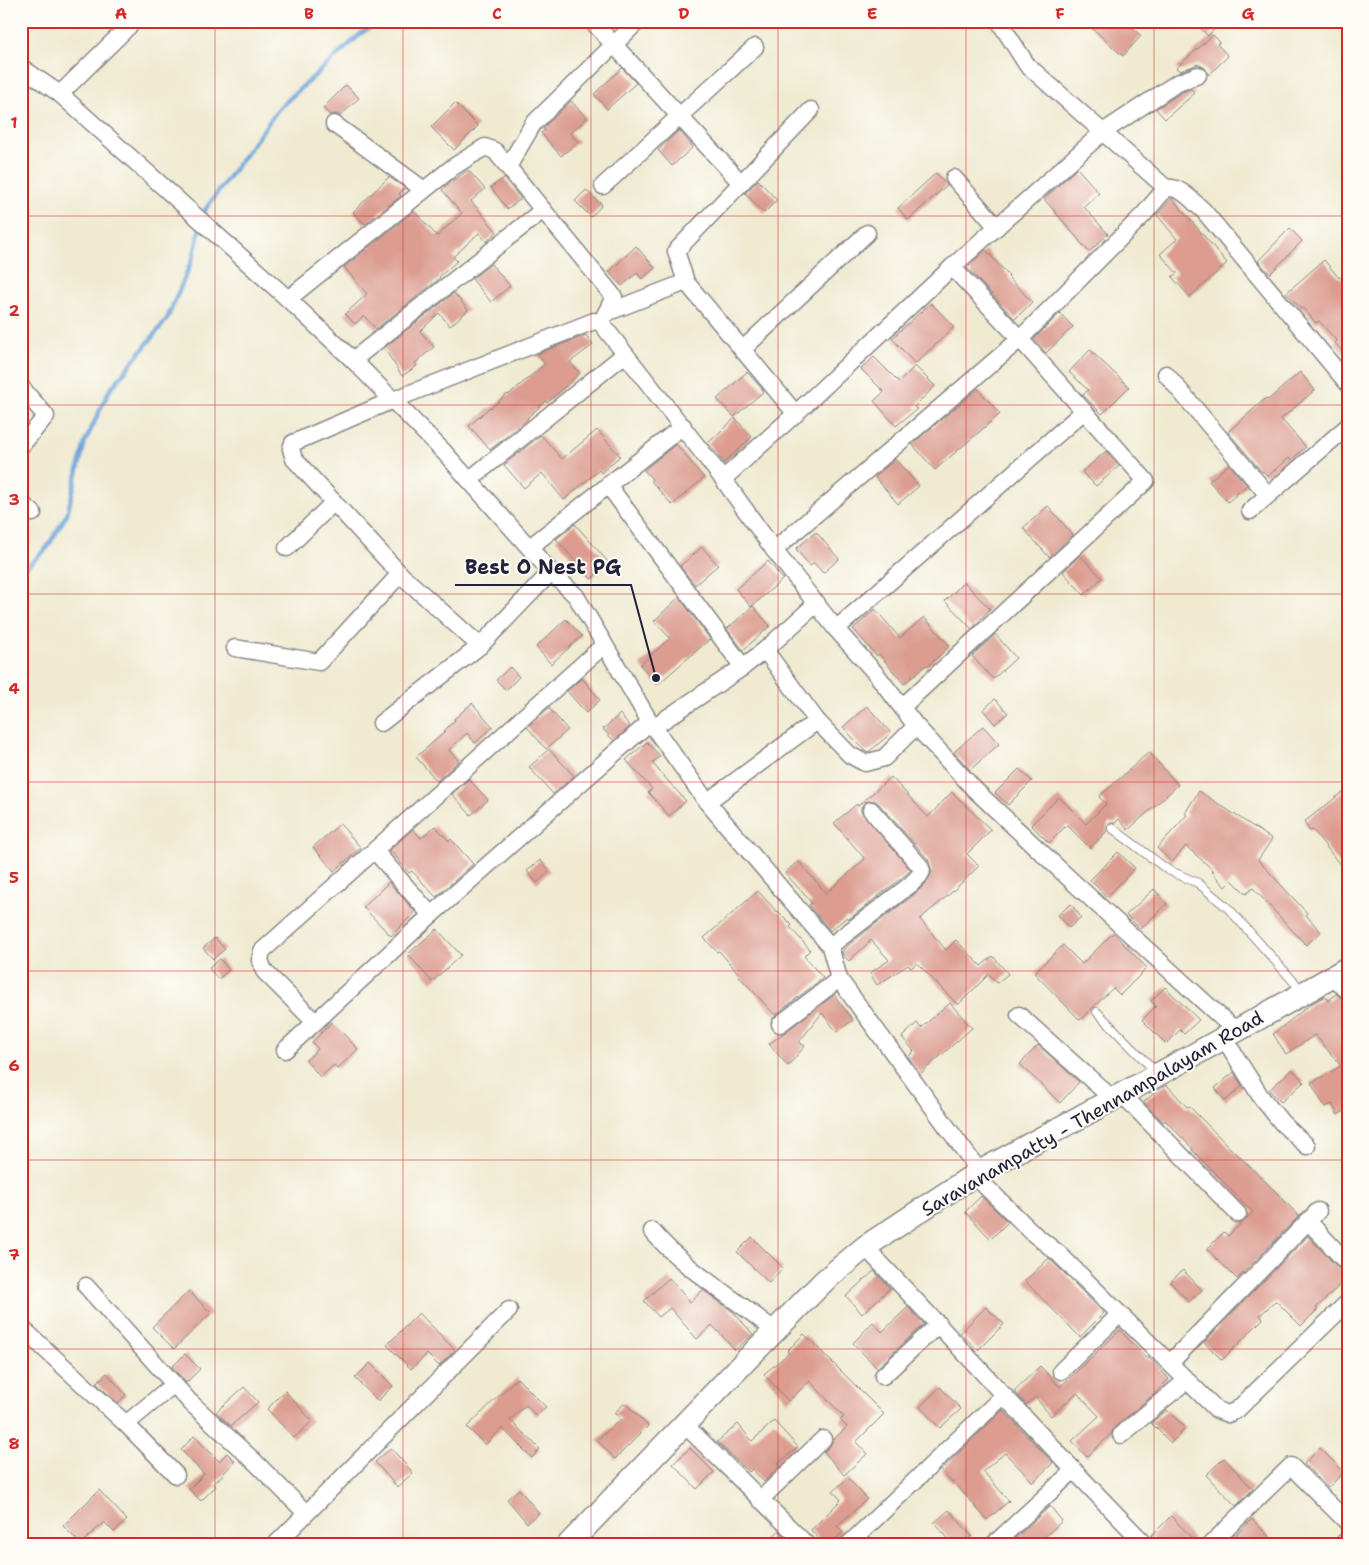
<svg xmlns="http://www.w3.org/2000/svg" width="1369" height="1565" viewBox="0 0 1369 1565" font-family="'Shantell Sans',sans-serif">
  <rect width="100%" height="100%" fill="#fdfcf7"/>
  <filter id="ink" filterUnits="userSpaceOnUse"><feTurbulence type="fractalNoise" baseFrequency=".02" numOctaves="2"/><feDisplacementMap in="SourceGraphic" scale="10" xChannelSelector="R" yChannelSelector="G"/><feConvolveMatrix kernelMatrix="1 2 1 2 8 2 1 2 1" color-interpolation-filters="sRGB"/></filter>
  <filter id="wash" filterUnits="userSpaceOnUse"><feTurbulence type="fractalNoise" baseFrequency=".0096" numOctaves="4" result="noise"/><feDisplacementMap in="SourceGraphic" scale="20" xChannelSelector="R" yChannelSelector="G"/><feGaussianBlur stdDeviation="1.12" result="paint"/><feColorMatrix in="noise" values="0 0 0 0 0 0 0 0 0 0 0 0 0 0 0 0 0 1.4 0 .05"/><feComposite in="paint" operator="in"/></filter>
  <g filter="url(#wash)">
    <rect width="100%" height="100%" fill="#f0ead1"/>
    <g fill="none" stroke-linecap="round" stroke-linejoin="round">
      <g stroke="#67a1d6" stroke-width="4.5">
        <polyline points="203,217 205,210 279,108 364,31 381,21"/>
        <polyline points="21,572 47,548 67,514 85,442 109,391 167,319 193,258 201,225"/>
      </g>
    </g>
    <g id="blocks">
      <g fill="#dc9c90">
        <polygon points="1084,21 1125,21 1141,36 1123,56"/>
        <polygon points="1193,21 1222,21 1208,36"/>
        <polygon points="1213,35 1220,42 1217,44 1228,56 1209,75 1205,68 1198,64 1180,71 1176,68"/>
        <polygon points="622,68 636,83 607,109 594,94"/>
        <polygon points="346,85 359,98 340,116 336,114 330,115 323,108"/>
        <polygon points="1191,89 1195,93 1165,119 1156,109 1182,92"/>
        <polygon points="571,101 587,118 570,133 578,142 561,156 541,133 545,130 543,128"/>
        <polygon points="455,103 478,126 454,150 431,127"/>
        <polygon points="679,130 693,147 672,166 658,150"/>
        <polygon points="1077,168 1099,193 1084,207 1108,234 1089,252 1044,199"/>
        <polygon points="468,170 485,189 471,201 497,232 486,242 479,233 453,257 457,261 439,277 440,278 376,329 364,316 355,324 345,314 367,294 344,267 414,211 437,236 462,213 442,190 448,184"/>
        <polygon points="936,173 947,185 908,220 898,208"/>
        <polygon points="389,177 405,188 399,194 401,196 365,224 353,212"/>
        <polygon points="504,178 521,199 507,209 491,187"/>
        <polygon points="758,180 777,200 764,213 745,193"/>
        <polygon points="586,190 602,205 591,217 575,201"/>
        <polygon points="1172,198 1227,263 1190,297 1172,277 1177,273 1160,254 1177,239 1157,215"/>
        <polygon points="1290,228 1302,241 1270,274 1258,261"/>
        <polygon points="636,246 655,268 642,279 637,273 622,286 609,272"/>
        <polygon points="986,250 1009,276 1008,277 1032,302 1015,319 967,268"/>
        <polygon points="1324,260 1339,278 1341,277 1348,285 1348,358 1335,343 1337,341 1319,321 1316,323 1303,308 1301,309 1286,293"/>
        <polygon points="491,264 510,286 491,302 472,279"/>
        <polygon points="454,293 468,310 450,326 439,313 420,331 434,347 415,363 417,366 402,376 384,348"/>
        <polygon points="931,303 954,327 915,364 892,338"/>
        <polygon points="1060,313 1073,327 1046,353 1034,339"/>
        <polygon points="586,335 593,345 570,362 580,373 547,403 546,401 527,418 528,419 491,449 488,447 469,426 490,407 491,408 507,394 508,395 545,364 537,354"/>
        <polygon points="1090,350 1129,387 1102,414 1083,395 1088,390 1069,372"/>
        <polygon points="874,357 899,382 915,366 935,386 914,407 917,409 896,426 874,401 884,392 861,369"/>
        <polygon points="747,372 764,391 734,417 717,399"/>
        <polygon points="1300,372 1315,390 1281,419 1306,447 1291,460 1289,458 1268,476 1263,471 1262,472 1228,432 1266,398 1268,400"/>
        <polygon points="978,389 1000,414 935,470 912,444"/>
        <polygon points="735,418 752,437 724,463 708,443"/>
        <polygon points="597,430 620,456 601,473 599,470 564,500 542,473 524,488 504,465 541,435 562,459"/>
        <polygon points="676,444 704,478 672,505 651,481 652,479 644,470"/>
        <polygon points="1106,451 1119,466 1096,486 1082,472"/>
        <polygon points="895,459 919,486 898,504 875,477"/>
        <polygon points="1229,464 1247,485 1228,502 1209,481"/>
        <polygon points="1048,506 1073,535 1049,557 1023,528"/>
        <polygon points="575,524 609,563 591,579 556,539"/>
        <polygon points="816,532 839,559 823,573 814,563 810,566 796,549"/>
        <polygon points="702,547 718,565 695,585 680,566"/>
        <polygon points="1080,555 1102,578 1084,595 1063,572"/>
        <polygon points="768,561 783,579 751,607 736,589"/>
        <polygon points="964,582 990,609 972,629 945,601"/>
        <polygon points="679,597 710,639 657,685 640,665 670,638 654,621"/>
        <polygon points="753,606 770,626 743,650 727,629"/>
        <polygon points="875,609 900,638 924,617 950,646 928,666 926,665 904,684 879,654 877,656 853,629"/>
        <polygon points="566,619 582,636 551,664 536,647"/>
        <polygon points="995,634 1016,658 993,679 972,656"/>
        <polygon points="510,667 519,677 506,690 496,680"/>
        <polygon points="582,678 600,700 586,713 567,691"/>
        <polygon points="995,699 1008,713 995,724 983,710"/>
        <polygon points="472,703 493,727 475,743 467,733 449,750 459,761 437,781 416,757 445,732 444,731 455,720 454,719"/>
        <polygon points="867,706 891,733 870,751 866,752 843,727"/>
        <polygon points="549,708 568,730 546,749 527,727"/>
        <polygon points="620,714 630,726 614,741 603,729"/>
        <polygon points="983,726 999,744 970,770 954,752"/>
        <polygon points="647,742 660,756 652,763 686,801 669,816 648,792 652,789 626,760"/>
        <polygon points="549,749 574,776 553,794 529,767"/>
        <polygon points="1149,752 1178,785 1128,830 1119,819 1115,823 1109,823 1107,827 1107,831 1090,848 1067,825 1049,843 1031,825 1059,797 1086,824 1106,804 1099,797"/>
        <polygon points="1019,769 1032,781 1008,805 995,793"/>
        <polygon points="891,777 928,817 952,792 991,830 967,854 979,866 951,893 920,919 946,950 956,940 981,966 993,956 1008,974 997,983 989,974 958,1005 917,963 911,968 908,965 877,985 870,973 889,960 871,940 849,961 843,955 842,951 851,943 917,892 927,882 932,872 928,859 878,803 874,800 865,802 861,807 861,812 911,870 903,877 849,919 847,917 830,931 809,905 812,903 785,873 798,861 826,893 865,859 834,823 857,804 858,806"/>
        <polygon points="469,779 488,800 471,815 452,794"/>
        <polygon points="1348,788 1348,861 1341,866 1313,830 1310,831 1304,822"/>
        <polygon points="1199,791 1272,839 1258,860 1307,913 1306,915 1321,932 1306,945 1253,888 1246,894 1232,880 1225,887 1212,872 1214,871 1186,846 1172,862 1157,848 1187,815 1185,813"/>
        <polygon points="340,824 361,848 334,871 313,847"/>
        <polygon points="435,826 449,841 451,839 473,864 436,897 412,871 409,873 390,850 413,829 421,838"/>
        <polygon points="1118,852 1135,868 1107,897 1090,880"/>
        <polygon points="540,860 550,871 537,883 527,871"/>
        <polygon points="389,882 415,912 391,936 363,907"/>
        <polygon points="1154,889 1167,904 1140,929 1126,915"/>
        <polygon points="758,891 777,912 778,911 792,925 790,927 810,950 804,956 823,978 775,1015 738,975 739,974 719,951 717,952 704,938"/>
        <polygon points="1071,904 1081,917 1069,928 1058,915"/>
        <polygon points="437,929 461,955 432,982 408,954"/>
        <polygon points="1113,933 1147,968 1120,995 1113,988 1080,1020 1034,973 1063,945 1082,964"/>
        <polygon points="215,938 225,949 213,959 203,948"/>
        <polygon points="220,959 229,970 218,979 209,968"/>
        <polygon points="1165,987 1199,1020 1184,1034 1180,1030 1166,1044 1142,1020 1156,1006 1151,1001"/>
        <polygon points="1336,994 1348,1002 1348,1109 1338,1115 1332,1104 1325,1107 1311,1083 1341,1066 1315,1035 1286,1054 1273,1034 1311,1004 1325,996 1328,1001"/>
        <polygon points="834,995 853,1020 837,1032 822,1013 799,1042 805,1046 788,1066 769,1044"/>
        <polygon points="950,1003 972,1028 920,1074 908,1057 914,1051 902,1037 917,1023 921,1028"/>
        <polygon points="332,1022 358,1049 337,1069 334,1065 320,1077 306,1060 318,1049 312,1042"/>
        <polygon points="1038,1045 1079,1082 1060,1103 1020,1064"/>
        <polygon points="1292,1069 1304,1082 1281,1102 1269,1090"/>
        <polygon points="1234,1072 1242,1086 1225,1101 1215,1088"/>
        <polygon points="1167,1085 1187,1107 1189,1106 1236,1154 1236,1153 1277,1193 1299,1216 1237,1279 1207,1249 1224,1232 1228,1236 1253,1212 1192,1150 1193,1149 1165,1120 1163,1122 1144,1102 1159,1089"/>
        <polygon points="981,1196 1008,1222 991,1239 965,1212"/>
        <polygon points="1308,1236 1341,1271 1348,1274 1348,1277 1316,1308 1318,1309 1301,1326 1276,1301 1260,1315 1263,1319 1222,1360 1204,1342"/>
        <polygon points="752,1237 783,1268 769,1283 737,1252"/>
        <polygon points="1049,1258 1104,1313 1080,1337 1025,1281"/>
        <polygon points="1183,1270 1202,1290 1189,1302 1170,1282"/>
        <polygon points="874,1271 890,1288 862,1314 846,1296"/>
        <polygon points="669,1278 690,1302 703,1290 732,1311 753,1334 735,1350 712,1325 697,1339 670,1308 659,1317 644,1301"/>
        <polygon points="189,1291 211,1313 174,1349 152,1327"/>
        <polygon points="908,1307 924,1324 877,1368 853,1343 873,1322 882,1332"/>
        <polygon points="986,1307 1004,1324 978,1350 960,1333"/>
        <polygon points="419,1313 455,1350 439,1366 427,1354 411,1369 387,1345"/>
        <polygon points="1120,1330 1147,1359 1149,1358 1169,1379 1153,1395 1115,1427 1111,1434 1087,1457 1072,1441 1099,1416 1077,1393 1051,1416 1035,1397 1026,1405 1014,1391 1040,1366 1060,1387"/>
        <polygon points="804,1334 884,1414 856,1442 867,1454 844,1475 824,1452 830,1446 833,1440 847,1427 840,1420 844,1417 810,1381 788,1401 764,1374 789,1353 787,1351"/>
        <polygon points="185,1354 200,1369 186,1383 172,1367"/>
        <polygon points="370,1363 393,1386 378,1401 355,1378"/>
        <polygon points="107,1373 126,1395 118,1403 96,1383"/>
        <polygon points="517,1378 546,1407 536,1416 526,1405 510,1420 540,1449 532,1458 502,1428 485,1445 467,1427"/>
        <polygon points="244,1387 258,1402 231,1426 216,1412"/>
        <polygon points="940,1387 961,1409 940,1428 920,1407"/>
        <polygon points="285,1391 312,1421 294,1438 267,1409"/>
        <polygon points="625,1403 648,1426 615,1459 597,1440 621,1419 614,1413"/>
        <polygon points="1003,1410 1053,1463 1033,1482 1005,1453 983,1471 1009,1501 987,1520 954,1482 952,1483 941,1470"/>
        <polygon points="1167,1410 1186,1428 1171,1443 1151,1423"/>
        <polygon points="774,1421 798,1447 778,1464 780,1466 764,1482 752,1469 749,1472 717,1442 738,1424 752,1441"/>
        <polygon points="194,1436 219,1461 227,1453 235,1461 214,1484 216,1486 201,1501 189,1489 204,1474 181,1450"/>
        <polygon points="391,1448 413,1473 397,1487 375,1462"/>
        <polygon points="690,1448 714,1472 697,1489 673,1464"/>
        <polygon points="1320,1448 1344,1472 1328,1488 1304,1464"/>
        <polygon points="1224,1458 1253,1489 1236,1506 1206,1475"/>
        <polygon points="848,1478 867,1499 837,1526 843,1532 831,1544 824,1544 811,1530 841,1500 833,1491"/>
        <polygon points="519,1489 539,1513 527,1523 507,1499"/>
        <polygon points="99,1490 127,1520 114,1532 104,1522 81,1544 63,1526"/>
        <polygon points="1050,1506 1062,1521 1037,1544 1009,1544"/>
        <polygon points="949,1510 972,1536 963,1544 953,1544 934,1523"/>
        <polygon points="1171,1516 1198,1544 1155,1544 1151,1536"/>
        <polygon points="1252,1519 1276,1544 1227,1544"/>
        <polygon points="779,1531 791,1544 764,1544"/>
      </g>
    </g>
  </g>
  <g filter="url(#ink)">
    <use href="#blocks" fill-opacity="0" stroke="#898686" stroke-width="1"/>
    <g fill="none" stroke-linecap="round" stroke-linejoin="round">
      <g stroke="#898686" stroke-width="10">
        <g id="lane">
          <polyline points="1112,828 1168,870 1198,883 1229,909 1302,991"/>
          <polyline points="1097,1012 1157,1073"/>
        </g>
      </g>
      <g stroke="#898686" stroke-width="19">
        <g id="street">
          <polyline points="592,21 741,183"/>
          <polyline points="999,21 1027,65 1166,188"/>
          <polyline points="21,67 60,94 288,299 353,360 444,452 551,572 576,596 650,722 707,802 830,946 839,979 980,1172"/>
          <polyline points="60,94 134,21"/>
          <polyline points="334,124 424,190"/>
          <polyline points="508,167 533,124 638,21"/>
          <polyline points="954,178 997,227"/>
          <polyline points="603,186 755,47"/>
          <polyline points="288,299 453,167 485,147 495,151 614,297 601,323"/>
          <polyline points="606,313 686,282"/>
          <polyline points="742,350 867,233"/>
          <polyline points="353,360 543,210"/>
          <polyline points="1166,374 1268,495"/>
          <polyline points="21,387 46,416 21,446"/>
          <polyline points="796,414 686,282 676,251 811,110"/>
          <polyline points="723,479 792,417 952,267 1103,132 1177,83 1198,75"/>
          <polyline points="469,480 625,354"/>
          <polyline points="608,485 743,667"/>
          <polyline points="21,503 33,513"/>
          <polyline points="1250,511 1348,426"/>
          <polyline points="530,547 683,426"/>
          <polyline points="287,548 334,502"/>
          <polyline points="836,629 1084,411"/>
          <polyline points="480,646 400,574 294,459 291,449 293,443 393,400 594,321 601,323 723,479 774,550"/>
          <polyline points="235,648 319,662 400,574"/>
          <polyline points="765,650 817,721 850,755 865,763 884,758 916,726"/>
          <polyline points="902,707 1146,481 1020,339 952,267"/>
          <polyline points="381,723 480,646 551,572"/>
          <polyline points="655,726 743,667 765,650 817,603"/>
          <polyline points="707,802 817,721"/>
          <polyline points="375,851 431,915"/>
          <polyline points="830,946 910,885 920,875 922,871 920,866 871,810"/>
          <polyline points="1332,977 1348,991"/>
          <polyline points="1019,1015 1113,1099"/>
          <polyline points="315,1022 264,971 260,960 262,951 604,645"/>
          <polyline points="780,1024 839,979"/>
          <path d="M1236 1031 1073 882 975 790 916 726 877 675 836 629 774 550 1020 339 1144 214 1166 188C1181 186 1192 201 1203 210L1348 384"/>
          <polyline points="1224,1038 1261,1097 1282,1123 1307,1146"/>
          <polyline points="285,1050 431,915 650,722"/>
          <polyline points="1122,1094 1238,1214"/>
          <polyline points="974,1175 1035,1235 1058,1253 1217,1410 1228,1414 1237,1410 1348,1302"/>
          <polyline points="1308,1221 1348,1264"/>
          <path d="M652 1231C689 1274 733 1296 776 1332"/>
          <path d="M865 1247C959 1345 1049 1447 1145 1544"/>
          <polyline points="86,1286 190,1402 254,1461 306,1513"/>
          <polyline points="21,1327 126,1424 176,1475"/>
          <polyline points="1170,1363 1318,1211"/>
          <polyline points="1061,1371 1120,1314"/>
          <polyline points="883,1376 939,1324"/>
          <polyline points="126,1424 174,1384"/>
          <polyline points="685,1425 806,1544"/>
          <polyline points="1121,1435 1187,1380"/>
          <polyline points="760,1500 823,1439"/>
          <polyline points="276,1544 509,1310"/>
          <polyline points="849,1544 1003,1396"/>
          <polyline points="994,1544 1074,1470"/>
          <polyline points="1211,1544 1291,1466 1348,1523"/>
          <polyline points="1343,1544 1348,1539"/>
        </g>
      </g>
      <g stroke="#898686" stroke-width="25">
        <polyline id="secondary" points="569,1544 753,1353 824,1281 865,1247 974,1175 1190,1057 1348,968"/>
      </g>
      <use href="#lane" stroke="#fff" stroke-width="8"/>
      <use href="#street" stroke="#fff" stroke-width="16"/>
      <use href="#secondary" stroke="#fff" stroke-width="22"/>
    </g>
  </g>
  <path fill="none" stroke="#d62828" stroke-width="1" stroke-opacity="0.55" d="M215 21V1544M403 21V1544M591 21V1544M778 21V1544M966 21V1544M1154 21V1544M21 216H1348M21 405H1348M21 594H1348M21 782H1348M21 971H1348M21 1160H1348M21 1349H1348"/>
  <g text-anchor="middle" stroke-width="4" stroke-linejoin="round" paint-order="stroke">
    <g font-size="19" fill="#22223b" stroke="#fdfcf7">
      <text transform="translate(1092 1113) rotate(-30)" y="7">Saravanampatty - Thennampalayam Road</text>
    </g>
  </g>
  <path fill="none" stroke="#22223b" stroke-width="2" d="M656 678L631 585H455"/>
  <circle fill="#22223b" stroke="#fdfcf7" stroke-width="2" cx="656" cy="678" r="5"/>
  <g font-size="20" text-anchor="middle" font-weight="bold" fill="#22223b" stroke="#fdfcf7" stroke-width="4" stroke-linejoin="round" paint-order="stroke">
    <text x="543" y="574">Best O Nest PG</text>
  </g>
  <rect width="1369" height="1565" fill="none" stroke="#fdfcf7" stroke-width="55"/>
  <rect x="28" y="28" width="1314" height="1510" fill="none" stroke="#d62828" stroke-width="2"/>
  <g font-size="16" text-anchor="middle" font-weight="bold" fill="#d62828">
    <text x="121" y="19">A</text>
    <text x="309" y="19">B</text>
    <text x="497" y="19">C</text>
    <text x="684" y="19">D</text>
    <text x="872" y="19">E</text>
    <text x="1060" y="19">F</text>
    <text x="1248" y="19">G</text>
    <text x="14" y="128">1</text>
    <text x="14" y="316">2</text>
    <text x="14" y="505">3</text>
    <text x="14" y="694">4</text>
    <text x="14" y="883">5</text>
    <text x="14" y="1071">6</text>
    <text x="14" y="1260">7</text>
    <text x="14" y="1449">8</text>
  </g>
</svg>
